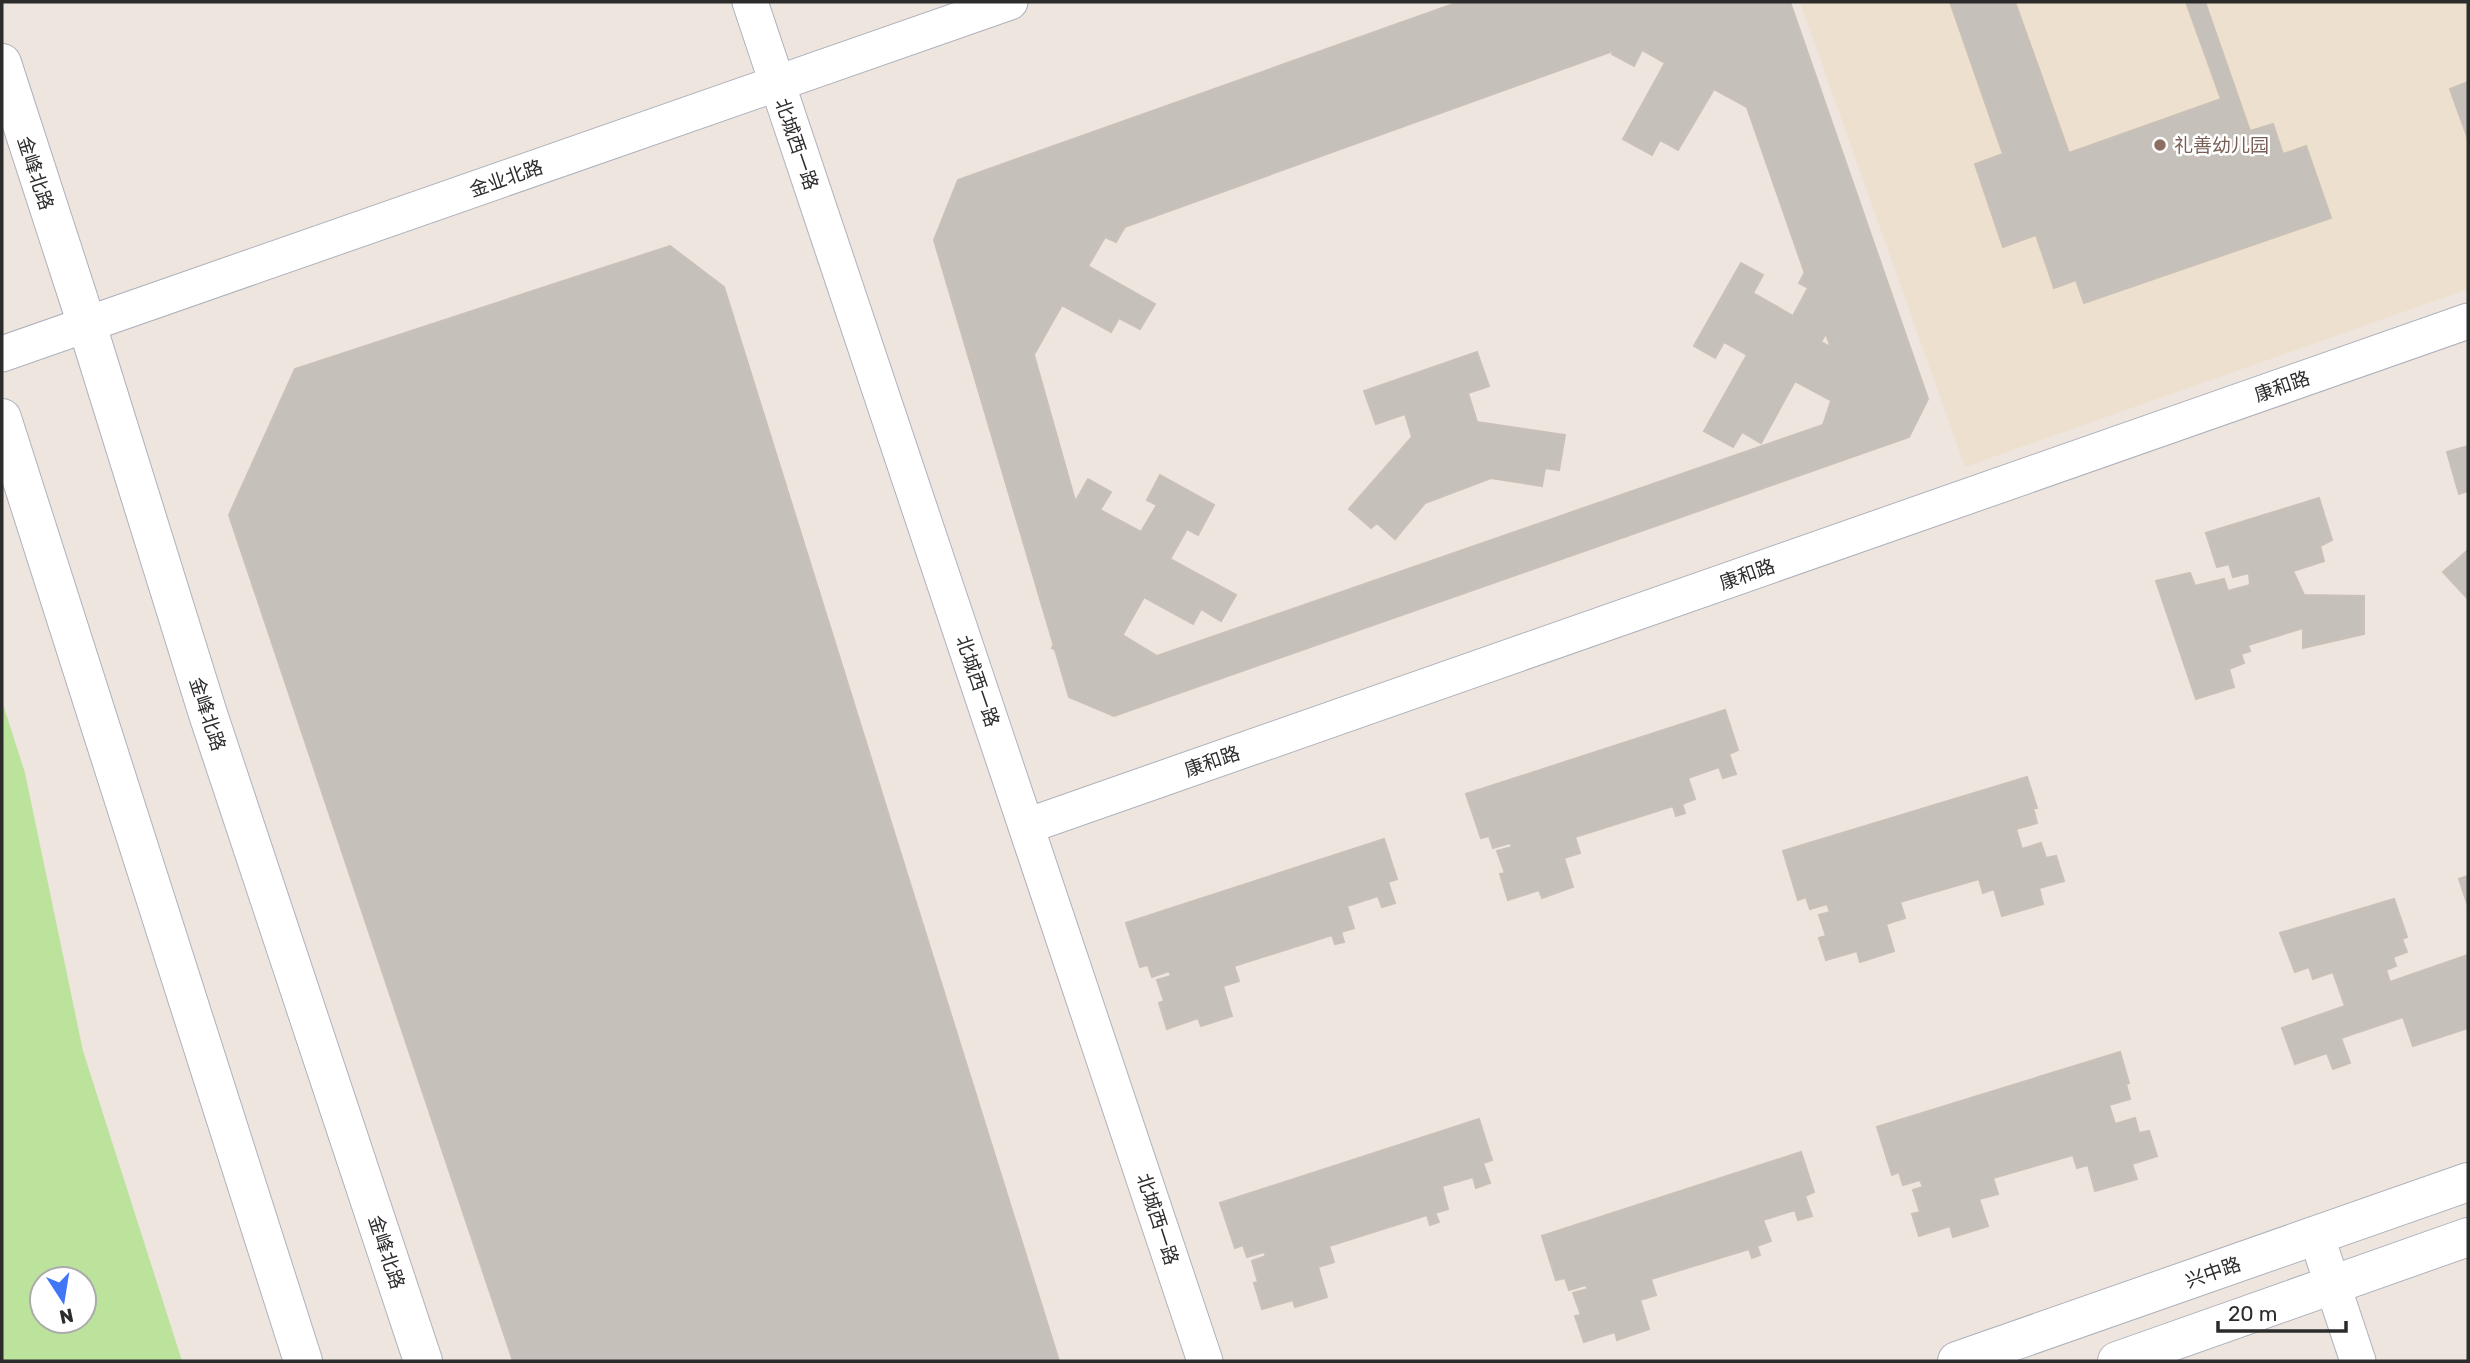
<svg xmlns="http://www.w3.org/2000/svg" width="2470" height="1363" viewBox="0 0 2470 1363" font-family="Rubik,'Noto Sans SC',sans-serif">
  <rect width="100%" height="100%" fill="#ede5de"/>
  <polygon fill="#eee0ce" points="1800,2 2468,2 2468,289 1965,467"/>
  <path fill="#bce39c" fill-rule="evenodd" d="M2 701 25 773 83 1051 182 1361H2ZM42 1279H84V1321H42Z"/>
  <g fill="#c6c0ba" stroke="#c9c1b8" stroke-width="2" fill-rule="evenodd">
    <path d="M1459 2H1790L1928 399 1909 437 1114 716 1069 697 934 240 958 180ZM1660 34 1727 50 1840 374 1823 425 1157 656 1111 628 1021 309 1044 256Z"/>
    <polygon points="1642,2 1671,2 1711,24 1724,2 1782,2 1768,26 1757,20 1740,50 1807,87 1792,112 1771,101 1763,116 1714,89 1678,150 1660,140 1652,155 1623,139 1665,63 1642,50 1634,66 1612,54"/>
    <polygon points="1950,2 2015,2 2069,153 2221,99 2186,2 2205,2 2250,131 2273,124 2283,154 2306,146 2331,218 2084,303 2076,280 2054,288 2036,235 2003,247 1975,164 2003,154"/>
    <polygon points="2468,82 2468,139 2450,89"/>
    <polygon points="1079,183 1133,213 1116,242 1105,237 1088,266 1155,304 1140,329 1119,318 1111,332 1062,305 1027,367 1008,357 1000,372 971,356 1014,280 990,267 981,282 960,270 1007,187 1029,200 1019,218 1059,241 1075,213 1065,207"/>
    <polygon points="670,246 724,287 1059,1361 513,1361 229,515 295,369"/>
    <polygon points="1812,259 1866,289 1850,318 1838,312 1821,342 1888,379 1874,404 1853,394 1845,408 1795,381 1761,443 1742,432 1733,447 1704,431 1747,355 1724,342 1715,358 1694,346 1741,263 1763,275 1753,293 1793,316 1808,288 1799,283"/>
    <polygon points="1477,352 1489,386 1468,393 1477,422 1565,435 1559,470 1545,468 1542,486 1491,478 1425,503 1395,539 1377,523 1371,528 1349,509 1412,437 1405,414 1376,424 1364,391"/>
    <polygon points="681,386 700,446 682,452 692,483 648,498 645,489 617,499 621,510 595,518 592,509 517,533 519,543 496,551 493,543 454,556 457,567 423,578 414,550 400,554 377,485"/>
    <polygon points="2468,446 2468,491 2459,494 2447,452"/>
    <polygon points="1160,475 1214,505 1198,535 1187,529 1170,559 1236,595 1221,621 1201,609 1193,624 1144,597 1109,659 1090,649 1081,664 1052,648 1095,572 1072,559 1063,574 1042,562 1088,479 1111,492 1100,510 1141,532 1157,505 1147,500"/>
    <polygon points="2319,498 2332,540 2320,546 2324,561 2293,571 2304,595 2364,596 2364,634 2303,648 2303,628 2248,645 2250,651 2241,654 2244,663 2229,669 2234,687 2196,699 2156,581 2190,573 2195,586 2224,579 2228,591 2250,585 2249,573 2233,577 2229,564 2217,567 2206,533"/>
    <polygon points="2468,550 2468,599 2443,572"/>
    <polygon points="1725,710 1738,750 1729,754 1736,774 1723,778 1719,767 1688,778 1695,799 1682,804 1685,813 1676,816 1673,806 1575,837 1580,853 1564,858 1573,887 1542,898 1539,890 1508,900 1500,874 1505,873 1497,851 1512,847 1510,843 1493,848 1489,836 1481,838 1466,794"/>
    <polygon points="784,720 803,779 785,785 795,817 751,831 748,823 720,832 724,844 699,852 696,843 620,867 623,877 599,885 596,877 557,889 561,901 527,912 517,883 503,888 480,818"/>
    <polygon points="2027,777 2037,808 2033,808 2037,823 2016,829 2022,849 2041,843 2046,858 2056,856 2064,881 2039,888 2043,904 2002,916 1994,889 1983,893 1979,879 1900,902 1905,918 1886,924 1894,951 1860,962 1857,951 1826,960 1819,938 1826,936 1819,915 1830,912 1827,904 1810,909 1806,897 1798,900 1783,851"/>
    <polygon points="1384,839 1397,879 1388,882 1395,903 1382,907 1378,896 1347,906 1354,928 1341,932 1344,942 1335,944 1332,935 1234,966 1239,981 1223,986 1232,1016 1201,1026 1198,1018 1167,1029 1159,1003 1164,1001 1157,980 1171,976 1169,971 1152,977 1148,965 1140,967 1126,923"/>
    <polygon points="2468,876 2468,906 2459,879"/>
    <polygon points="2394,899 2407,937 2402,939 2407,952 2393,957 2396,966 2386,970 2390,982 2468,955 2468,1028 2413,1046 2403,1017 2341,1038 2350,1063 2333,1069 2327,1053 2295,1064 2282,1028 2345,1006 2333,972 2313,979 2309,967 2295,972 2280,933"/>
    <polygon points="898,1050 917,1110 899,1116 909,1148 865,1162 862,1153 834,1162 838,1174 813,1183 810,1172 734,1197 737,1208 713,1215 710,1207 671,1220 674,1232 641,1242 631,1214 617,1218 594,1148"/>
    <polygon points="2120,1052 2129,1083 2126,1084 2130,1099 2109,1105 2115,1124 2135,1118 2139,1133 2149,1131 2157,1156 2132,1164 2137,1179 2095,1191 2088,1165 2077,1168 2073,1155 1993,1178 1998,1194 1979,1199 1988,1226 1953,1237 1950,1226 1919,1236 1912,1214 1920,1212 1913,1190 1923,1187 1920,1180 1903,1185 1899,1172 1892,1175 1877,1127"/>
    <polygon points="1479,1119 1492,1160 1483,1163 1490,1183 1476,1188 1473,1177 1442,1186 1448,1209 1435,1213 1439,1222 1430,1225 1427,1215 1329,1246 1334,1262 1318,1267 1327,1297 1295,1307 1293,1300 1262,1309 1254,1283 1258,1282 1252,1261 1266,1256 1264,1252 1247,1257 1243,1245 1235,1248 1220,1203"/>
    <polygon points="1801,1152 1814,1192 1805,1196 1812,1216 1798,1220 1795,1210 1763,1220 1771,1241 1757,1246 1760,1255 1752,1258 1749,1249 1651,1279 1656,1295 1640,1300 1649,1329 1617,1340 1615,1332 1584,1342 1575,1316 1581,1315 1573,1293 1588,1289 1586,1285 1569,1290 1565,1278 1556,1280 1542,1236"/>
  </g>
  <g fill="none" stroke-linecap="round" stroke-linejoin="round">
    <g stroke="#afb2bc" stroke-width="37">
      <g id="minor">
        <polyline points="750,2 1205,1361"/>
        <polyline points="2,354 1010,2"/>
        <polyline points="1027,826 2468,321"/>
        <polyline points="2316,1235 2358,1361"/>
      </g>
    </g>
    <g stroke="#afb2bc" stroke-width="40">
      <g id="tertiary">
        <polyline points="1957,1361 2468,1182"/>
        <polyline points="2117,1361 2468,1237"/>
      </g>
    </g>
    <g stroke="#afb2bc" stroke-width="40">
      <g id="secondary">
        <polyline points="2,63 87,325 208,714 423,1361"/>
        <polyline points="2,418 303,1361"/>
      </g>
    </g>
    <use href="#minor" stroke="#fff" stroke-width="35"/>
    <use href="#tertiary" stroke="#fff" stroke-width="38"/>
    <use href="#secondary" stroke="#fff" stroke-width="38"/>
  </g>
  <circle fill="#8d6e63" stroke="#fff" stroke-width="2.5" cx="2160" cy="145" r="7"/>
  <g text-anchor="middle" stroke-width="5" stroke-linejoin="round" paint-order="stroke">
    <g font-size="19" fill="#2c2c2c" stroke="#fff">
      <text transform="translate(797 144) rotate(71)" y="7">北城西一路</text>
      <text transform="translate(36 173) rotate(72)" y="7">金峰北路</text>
      <text transform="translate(506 178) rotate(-19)" y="7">金业北路</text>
      <text transform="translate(2282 386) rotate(-19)" y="7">康和路</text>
      <text transform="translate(1747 574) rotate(-19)" y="7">康和路</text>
      <text transform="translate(978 681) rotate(71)" y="7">北城西一路</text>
      <text transform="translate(208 714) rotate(72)" y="7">金峰北路</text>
      <text transform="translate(1212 761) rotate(-19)" y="7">康和路</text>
      <text transform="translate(1158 1219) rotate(72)" y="7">北城西一路</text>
      <text transform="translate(387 1252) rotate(72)" y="7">金峰北路</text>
      <text transform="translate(2213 1272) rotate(-19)" y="7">兴中路</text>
    </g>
    <g font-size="19" fill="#785e54" stroke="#fff" text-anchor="start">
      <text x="2174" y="152">礼善幼儿园</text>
    </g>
  </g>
  <rect width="2470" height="1363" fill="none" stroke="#2c2c2c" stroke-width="7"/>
  <g transform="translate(63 1300) rotate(168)"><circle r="33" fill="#ffffff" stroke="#ababab" stroke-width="2"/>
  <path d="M0-5L12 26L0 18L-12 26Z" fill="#4177f7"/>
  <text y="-10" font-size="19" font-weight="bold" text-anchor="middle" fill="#2c2c2c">N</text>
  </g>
  <path d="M2218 1321v10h128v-10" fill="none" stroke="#2c2c2c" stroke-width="3.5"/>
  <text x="2228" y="1321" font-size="21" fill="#2c2c2c" stroke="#ffffff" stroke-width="5" paint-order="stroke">20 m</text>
</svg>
